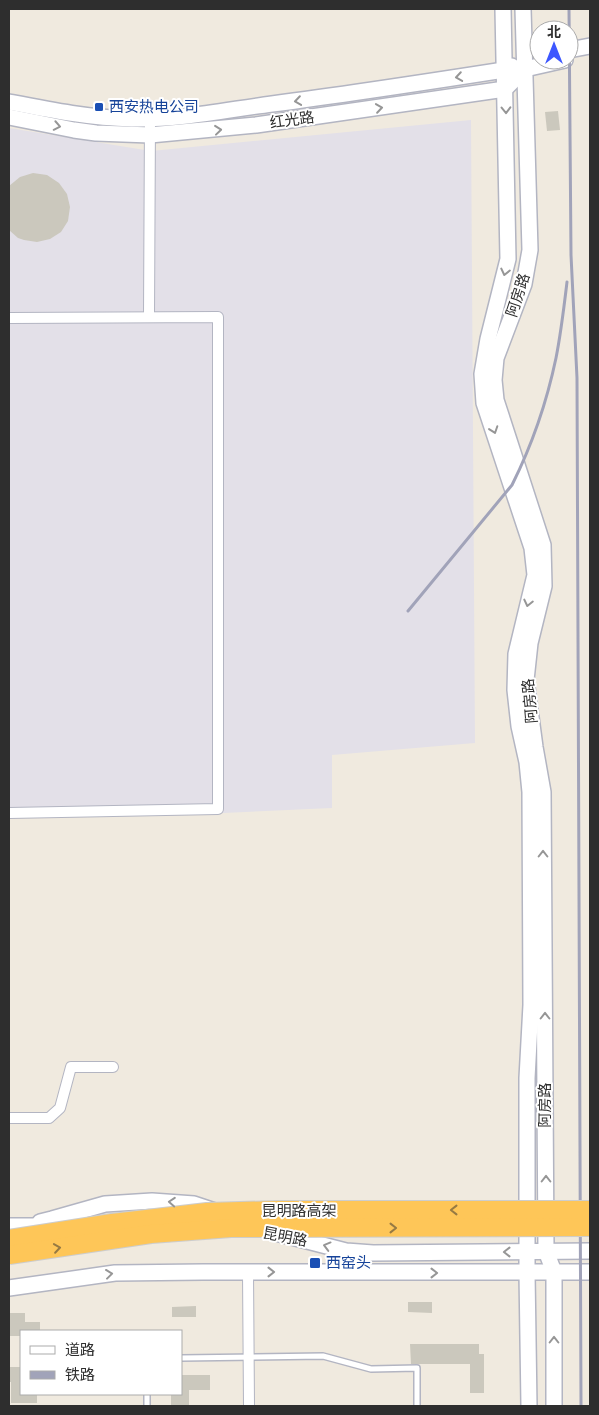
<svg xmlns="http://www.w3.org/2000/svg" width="599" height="1415" viewBox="0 0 599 1415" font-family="Raleway,'Noto Sans SC',sans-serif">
  <rect width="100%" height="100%" fill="#f0eadf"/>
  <polygon fill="#e3e0e8" points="471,120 475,743 332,755 332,808 224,813 9,818 9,128 151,151"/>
  <g fill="#cbc8bd">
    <polygon points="558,111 560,130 547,131 545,112"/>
    <polygon points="33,173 47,175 59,183 67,194 70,207 68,221 61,232 50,239 37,242 24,240 18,238 9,230 9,186 20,177"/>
    <polygon points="408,1302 432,1302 432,1313 408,1312"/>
    <polygon points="196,1306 196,1317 172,1317 172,1307"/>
    <polygon points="9,1313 25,1313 25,1322 40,1322 40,1331 21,1331 21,1336 9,1336"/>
    <polygon points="410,1344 479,1344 479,1354 484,1354 484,1393 470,1393 470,1364 411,1364"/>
    <polygon points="9,1367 21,1367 21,1394 37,1394 37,1403 11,1403 11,1382 9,1382"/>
    <polygon points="181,1375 210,1375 210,1390 189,1390 189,1406 171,1406 171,1394 181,1394"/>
  </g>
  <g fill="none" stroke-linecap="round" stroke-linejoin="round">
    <g stroke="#b3b5c2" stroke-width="8">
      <g id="service">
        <polyline points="181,1358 323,1356 371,1369 417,1368 417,1406"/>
        <polyline points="147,1406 147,1394"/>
      </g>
    </g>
    <g stroke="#b3b5c2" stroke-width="12">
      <g id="minor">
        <polyline points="149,317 150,118"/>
        <polyline points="9,318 218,317 218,809 9,813"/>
        <polyline points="9,1118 49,1118 60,1108 71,1067 113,1067"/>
        <polyline points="248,1272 249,1406"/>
      </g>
    </g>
    <g stroke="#b3b5c2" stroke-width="18">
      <g id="secondary">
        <polyline points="503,9 508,259 488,339 482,374 484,403 532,548 535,575 516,654 515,690 519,726 527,762 530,792 531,1005 527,1078 527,1273 529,1406"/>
        <polyline points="523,9 530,250 524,284 496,358 494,380 496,400 543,545 544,586 530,643 526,680 535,747 543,792 546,1251 554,1272 554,1406"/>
        <polyline points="569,50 590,46"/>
        <path d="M9 102C50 110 90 118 132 119 179 120 226 110 272 104 349 94 427 82 504 70L512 66"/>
        <polyline points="9,117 74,130 96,133 150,135 256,125 505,89 525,69 565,60"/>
        <polyline points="40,1222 52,1219 105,1204 152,1201 194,1204 215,1211"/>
        <polyline points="9,1226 54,1226"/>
        <polyline points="272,1232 346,1251 373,1253 590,1251"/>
        <polyline points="9,1288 115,1273 203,1272 590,1272"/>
      </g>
    </g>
    <use href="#service" stroke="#fff" stroke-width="5"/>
    <use href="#minor" stroke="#fff" stroke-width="10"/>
    <use href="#secondary" stroke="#fff" stroke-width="15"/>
    <g stroke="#a1a3b9" stroke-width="3">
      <polyline points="569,9 571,255 577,378 581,1406"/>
      <path d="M408 611 512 485C532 445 547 401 556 358 561 333 564 307 567 282"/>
    </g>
    <g stroke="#cdcdcd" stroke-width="20" stroke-linecap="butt">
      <g id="trunk-bridge">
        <polyline points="9,1239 112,1223 207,1212 278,1210 590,1210"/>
        <polyline points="9,1255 151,1234 231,1228 590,1227"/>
      </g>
    </g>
    <use href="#trunk-bridge" stroke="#fec658" stroke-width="18"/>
  </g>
  <defs><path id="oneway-chevron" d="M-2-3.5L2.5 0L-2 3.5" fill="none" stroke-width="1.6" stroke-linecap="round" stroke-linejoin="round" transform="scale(1.25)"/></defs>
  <g stroke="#969696">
    <use href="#oneway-chevron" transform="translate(459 77) rotate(171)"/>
    <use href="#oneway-chevron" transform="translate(298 101) rotate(172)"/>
    <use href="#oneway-chevron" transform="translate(379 108) rotate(-8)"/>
    <use href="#oneway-chevron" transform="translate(506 110) rotate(89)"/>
    <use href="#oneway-chevron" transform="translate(57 126) rotate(11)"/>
    <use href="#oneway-chevron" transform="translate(218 130) rotate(-6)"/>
    <use href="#oneway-chevron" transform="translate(505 272) rotate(103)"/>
    <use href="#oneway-chevron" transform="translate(494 430) rotate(71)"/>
    <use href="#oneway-chevron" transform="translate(528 603) rotate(103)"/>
    <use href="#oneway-chevron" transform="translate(543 854) rotate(-90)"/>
    <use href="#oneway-chevron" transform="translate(545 1016) rotate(-90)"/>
    <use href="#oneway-chevron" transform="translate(546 1179) rotate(-90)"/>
    <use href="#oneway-chevron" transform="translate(172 1202) rotate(-176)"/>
    <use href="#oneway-chevron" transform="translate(327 1246) rotate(-165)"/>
    <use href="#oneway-chevron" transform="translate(507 1252) rotate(180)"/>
    <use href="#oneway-chevron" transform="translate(271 1272)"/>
    <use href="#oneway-chevron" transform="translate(434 1273)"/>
    <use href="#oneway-chevron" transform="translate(109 1274) rotate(-7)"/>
    <use href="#oneway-chevron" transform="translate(554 1340) rotate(-90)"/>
  </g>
  <g stroke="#967a43">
    <use href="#oneway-chevron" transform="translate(454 1210) rotate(-180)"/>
    <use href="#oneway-chevron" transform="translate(393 1228)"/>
    <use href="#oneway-chevron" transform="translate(57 1248) rotate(-8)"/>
  </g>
  <g fill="#1a4fb4" stroke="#fff" stroke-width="2">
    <rect x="94" y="102" width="10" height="10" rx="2.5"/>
    <rect x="309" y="1257" width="12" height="12" rx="2.5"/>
  </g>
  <g text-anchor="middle" stroke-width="4" stroke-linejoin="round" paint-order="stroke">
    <g font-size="15" fill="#164399" stroke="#fff" text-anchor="start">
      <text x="109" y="112">西安热电公司</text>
      <text x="326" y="1268">西窑头</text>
    </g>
    <g font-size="15" fill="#2e2e2e" stroke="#fff">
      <text transform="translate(292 120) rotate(-8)" y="5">红光路</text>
      <text transform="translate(518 295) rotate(-72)" y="5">阿房路</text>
      <text transform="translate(530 701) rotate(-95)" y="5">阿房路</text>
      <text transform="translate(545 1105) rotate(-90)" y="5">阿房路</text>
      <text x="299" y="1216">昆明路高架</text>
      <text transform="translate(285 1237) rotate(11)" y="5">昆明路</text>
    </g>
  </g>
  <rect width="599" height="1415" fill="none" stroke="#2e2e2e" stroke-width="20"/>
  <rect x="20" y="1330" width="162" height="65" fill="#ffffff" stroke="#ababab"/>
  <rect x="30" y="1346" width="25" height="8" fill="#ffffff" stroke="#ababab"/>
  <text x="65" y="1355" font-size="15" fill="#2e2e2e">道路</text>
  <rect x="30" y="1371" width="25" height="8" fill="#a1a3b9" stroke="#ababab"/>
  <text x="65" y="1380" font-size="15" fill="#2e2e2e">铁路</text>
  <g transform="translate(554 45)"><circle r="24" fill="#ffffff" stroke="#ababab"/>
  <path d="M0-4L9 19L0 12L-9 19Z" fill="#3d57ff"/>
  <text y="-8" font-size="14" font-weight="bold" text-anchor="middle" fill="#2e2e2e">北</text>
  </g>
</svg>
